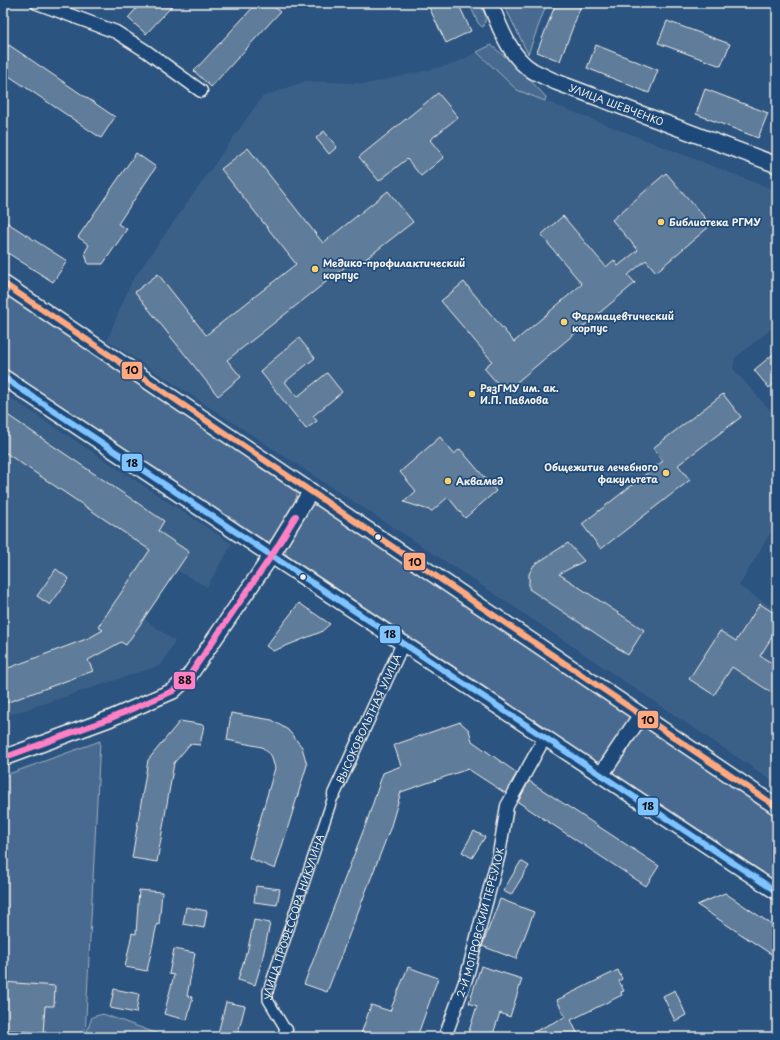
<svg xmlns="http://www.w3.org/2000/svg" width="780" height="1040" viewBox="0 0 780 1040" font-family="'Playpen Sans',sans-serif">
  <rect width="100%" height="100%" fill="#2c5481"/>
  <filter id="ink" filterUnits="userSpaceOnUse"><feTurbulence type="fractalNoise" baseFrequency=".025" numOctaves="2"/><feDisplacementMap in="SourceGraphic" scale="8" xChannelSelector="R" yChannelSelector="G"/><feConvolveMatrix kernelMatrix="1 2 1 2 8 2 1 2 1" color-interpolation-filters="sRGB"/></filter>
  <g filter="url(#ink)">
    <g fill="#3b6088">
      <polygon points="477,52 517,90 777,191 777,324 735,358 733,369 777,418 777,521 739,586 777,611 777,784 489,590 107,340 132,281 262,97 306,81 367,84 454,64"/>
      <polygon points="3,393 232,544 207,587 167,565 137,614 175,641 161,665 3,717"/>
    </g>
    <g fill="#496b90" stroke="#9eaebc">
      <polygon points="469,3 480,3 486,17 484,26 482,27 478,23"/>
      <polygon points="503,3 547,3 528,54"/>
      <polygon points="491,45 520,69 546,97 545,101 517,90 477,52"/>
      <polygon points="3,290 294,487 297,493 296,501 274,537 268,542 259,540 3,369"/>
      <polygon points="312,505 318,506 328,510 633,717 608,757 599,762 589,760 292,561 286,554 285,546 306,511"/>
      <polygon points="648,724 777,812 777,884 618,778 612,772 641,725"/>
      <polygon points="100,741 85,1037 92,1017 103,1014 167,1037 3,1037 3,776"/>
    </g>
    <g fill="#5e7b9a" stroke="#f4f1e8">
      <polygon points="141,3 175,3 146,34 128,18"/>
      <polygon points="257,3 270,3 280,12 211,87 194,71"/>
      <polygon points="427,3 458,3 471,31 446,43"/>
      <polygon points="556,3 582,3 560,61 537,52"/>
      <polygon points="667,21 730,44 721,66 658,43"/>
      <polygon points="9,45 115,117 101,138 3,72 3,54"/>
      <polygon points="596,45 658,70 649,93 587,68"/>
      <polygon points="705,89 768,113 758,138 696,114"/>
      <polygon points="438,93 458,117 430,140 444,157 421,176 407,159 379,181 359,157"/>
      <polygon points="324,131 337,147 329,154 316,138"/>
      <polygon points="248,148 323,243 388,191 413,222 358,265 354,260 227,360 241,377 218,396 135,292 158,274 206,335 296,264 221,169"/>
      <polygon points="136,153 156,167 118,224 127,229 103,264 88,264 85,252 89,245 78,237"/>
      <polygon points="666,173 711,225 656,272 646,260 628,275 635,283 505,392 484,368 492,361 441,301 464,282 514,342 582,284 541,235 563,216 606,267 614,260 618,266 638,250 612,220"/>
      <polygon points="3,220 67,261 53,282 3,250"/>
      <polygon points="299,338 315,358 285,382 297,397 327,373 342,392 313,416 317,421 306,429 260,371"/>
      <polygon points="777,351 777,381 769,388 754,370"/>
      <polygon points="723,394 741,417 678,465 690,480 601,549 582,524 663,461 653,448"/>
      <polygon points="3,412 164,521 158,531 189,552 126,645 121,642 88,660 93,671 3,704 3,670 89,638 103,630 98,627 150,550 3,451"/>
      <polygon points="440,437 454,454 460,449 496,491 465,518 448,497 432,511 404,502 416,491 400,472"/>
      <polygon points="568,543 584,561 559,574 644,630 628,655 529,589 529,574 534,565"/>
      <polygon points="56,569 69,579 50,605 37,596"/>
      <polygon points="299,603 330,624 321,632 273,651 266,646"/>
      <polygon points="760,604 777,615 777,629 760,656 777,666 777,696 732,667 714,695 689,679 720,631 736,641"/>
      <polygon points="231,713 272,720 288,730 302,747 307,765 275,869 249,858 275,768 271,755 262,747 227,740"/>
      <polygon points="180,721 204,725 200,745 190,744 174,763 157,862 132,858 148,760"/>
      <polygon points="460,722 469,730 472,741 517,773 505,793 468,769 401,792 390,829 327,992 304,984 367,821 383,773 401,766 394,745"/>
      <polygon points="529,781 659,866 646,886 518,802"/>
      <polygon points="474,831 485,837 472,858 462,852"/>
      <polygon points="521,861 529,866 511,895 503,891"/>
      <polygon points="256,886 280,889 277,905 254,902"/>
      <polygon points="139,890 162,892 159,925 157,924 147,971 125,967 132,933 136,934"/>
      <polygon points="725,893 777,928 777,958 697,905"/>
      <polygon points="500,899 534,912 516,959 482,946"/>
      <polygon points="186,907 207,911 204,928 183,924"/>
      <polygon points="254,920 270,923 262,961 255,985 238,980 246,953 247,953"/>
      <polygon points="174,949 195,953 187,996 193,997 187,1020 164,1014 174,975 169,974"/>
      <polygon points="481,966 522,979 510,1017 500,1013 492,1037 467,1037 477,1006 469,1003"/>
      <polygon points="408,967 438,978 417,1037 370,1037 361,1034 371,1005 390,1011"/>
      <polygon points="618,970 622,979 619,981 624,991 621,992 622,995 571,1020 579,1037 523,1037 565,1017 557,1000"/>
      <polygon points="3,982 55,986 54,1006 45,1006 43,1033 3,1030"/>
      <polygon points="114,989 139,994 136,1013 110,1008"/>
      <polygon points="675,990 686,1015 675,1021 663,996"/>
      <polygon points="226,1002 245,1006 237,1037 217,1037"/>
    </g>
    <g fill="none" stroke-linecap="round" stroke-linejoin="round">
      <g stroke="#f4f1e8" stroke-width="12">
        <g id="pedestrian">
          <path id="s1" d="M286 1030 268 1000V991L334 794"/>
        </g>
      </g>
      <g stroke="#f4f1e8" stroke-width="15">
        <g id="minor">
          <polyline points="37,3 116,32 146,51 201,91"/>
          <path id="s2" d="M334 794 403 643"/>
          <polyline points="284,1037 286,1030"/>
          <path id="s3" d="M445 1037 467 976 482 918 499 854 507 806 545 737"/>
        </g>
      </g>
      <g stroke="#f4f1e8" stroke-width="18">
        <g id="tertiary">
          <path id="s4" d="M490 3C499 26 511 59 533 71 541 75 549 79 556 82L777 165"/>
          <polyline points="3,283 777,807"/>
          <polyline points="3,377 777,892"/>
          <polyline points="3,758 109,719 173,691 189,676 272,555 311,491"/>
          <polyline points="601,775 641,715"/>
        </g>
      </g>
      <use href="#pedestrian" stroke="#1f4a7a" stroke-width="9"/>
      <use href="#minor" stroke="#1f4a7a" stroke-width="12"/>
      <use href="#tertiary" stroke="#1f4a7a" stroke-width="15"/>
      <g stroke="#1f4a7a" stroke-width="9">
        <polyline id="bus-1" points="3,283 777,807"/>
      </g>
      <g stroke="#1f4a7a" stroke-width="9">
        <polyline id="bus-2" points="3,377 777,892"/>
      </g>
      <g stroke="#1f4a7a" stroke-width="9">
        <polyline id="bus-3" points="3,758 109,719 173,691 189,676 272,555 296,516"/>
      </g>
      <use href="#bus-1" stroke="#ffa980" stroke-width="6"/>
      <use href="#bus-2" stroke="#80c4ff" stroke-width="6"/>
      <use href="#bus-3" stroke="#ff80c5" stroke-width="6"/>
    </g>
  </g>
  <g fill="#ffd166" stroke="#1f4a7a" stroke-width="1.5">
    <circle cx="661" cy="222" r="4"/>
    <circle cx="315" cy="269" r="4"/>
    <circle cx="564" cy="322" r="4"/>
    <circle cx="472" cy="394" r="4"/>
    <circle cx="666" cy="473" r="4"/>
    <circle cx="448" cy="481" r="4"/>
  </g>
  <g fill="#f4f1e8" stroke="#1f4a7a" stroke-width="1.5">
    <circle cx="378" cy="537" r="3.5"/>
    <circle cx="303" cy="577" r="3.5"/>
  </g>
  <g text-anchor="middle" stroke-width="3.5" stroke-linejoin="round" paint-order="stroke">
    <g font-size="10" fill="#f4f1e8" stroke="#1f4a7a">
      <text dy="4" stroke="none"><textPath href="#s4" startOffset="172">УЛИЦА ШЕВЧЕНКО</textPath></text>
      <text dy="4" stroke="none"><textPath href="#s2" startOffset="83">ВЫСОКОВОЛЬТНАЯ УЛИЦА</textPath></text>
      <text dy="4" stroke="none"><textPath href="#s1" startOffset="122">УЛИЦА ПРОФЕССОРА НИКУЛИНА</textPath></text>
      <text dy="4" stroke="none"><textPath href="#s3" startOffset="120">2-Й МОПРОВСКИЙ ПЕРЕУЛОК</textPath></text>
    </g>
    <g font-size="10" font-weight="bold" fill="#f4f1e8" stroke="#1f4a7a" text-anchor="start">
      <text x="669" y="226">Библиотека РГМУ</text>
      <text x="323" y="267">Медико-профилактический<tspan x="323" dy="12">корпус</tspan></text>
      <text x="572" y="320">Фармацевтический<tspan x="572" dy="12">корпус</tspan></text>
      <text x="480" y="392">РязГМУ им. ак.<tspan x="480" dy="12">И.П. Павлова</tspan></text>
      <text x="658" y="471" text-anchor="end">Общежитие лечебного<tspan x="658" dy="12">факультета</tspan></text>
      <text x="456" y="485">Аквамед</text>
    </g>
  </g>
  <g stroke="#1f4a7a" stroke-width="1.5">
    <rect x="121" y="361" width="22" height="19" rx="4" fill="#ffa980"/>
    <rect x="121" y="453" width="22" height="19" rx="4" fill="#80c4ff"/>
    <rect x="403" y="552" width="23" height="19" rx="4" fill="#ffa980"/>
    <rect x="379" y="625" width="22" height="19" rx="4" fill="#80c4ff"/>
    <rect x="173" y="671" width="23" height="19" rx="4" fill="#ff80c5"/>
    <rect x="637" y="710" width="22" height="19" rx="4" fill="#ffa980"/>
    <rect x="637" y="797" width="22" height="19" rx="4" fill="#80c4ff"/>
  </g>
  <g font-size="11" text-anchor="middle" font-weight="bold" fill="#111">
    <text x="132" y="374">10</text>
    <text x="132" y="467">18</text>
    <text x="415" y="566">10</text>
    <text x="390" y="638">18</text>
    <text x="185" y="684">88</text>
    <text x="648" y="724">10</text>
    <text x="648" y="810">18</text>
  </g>
  <rect width="780" height="1040" fill="none" stroke="#1f4a7a" stroke-width="16"/>
  <rect x="8" y="8" width="764" height="1024" fill="none" stroke="#f4f1e8" stroke-width="1.5" filter="url(#ink)"/>
</svg>
